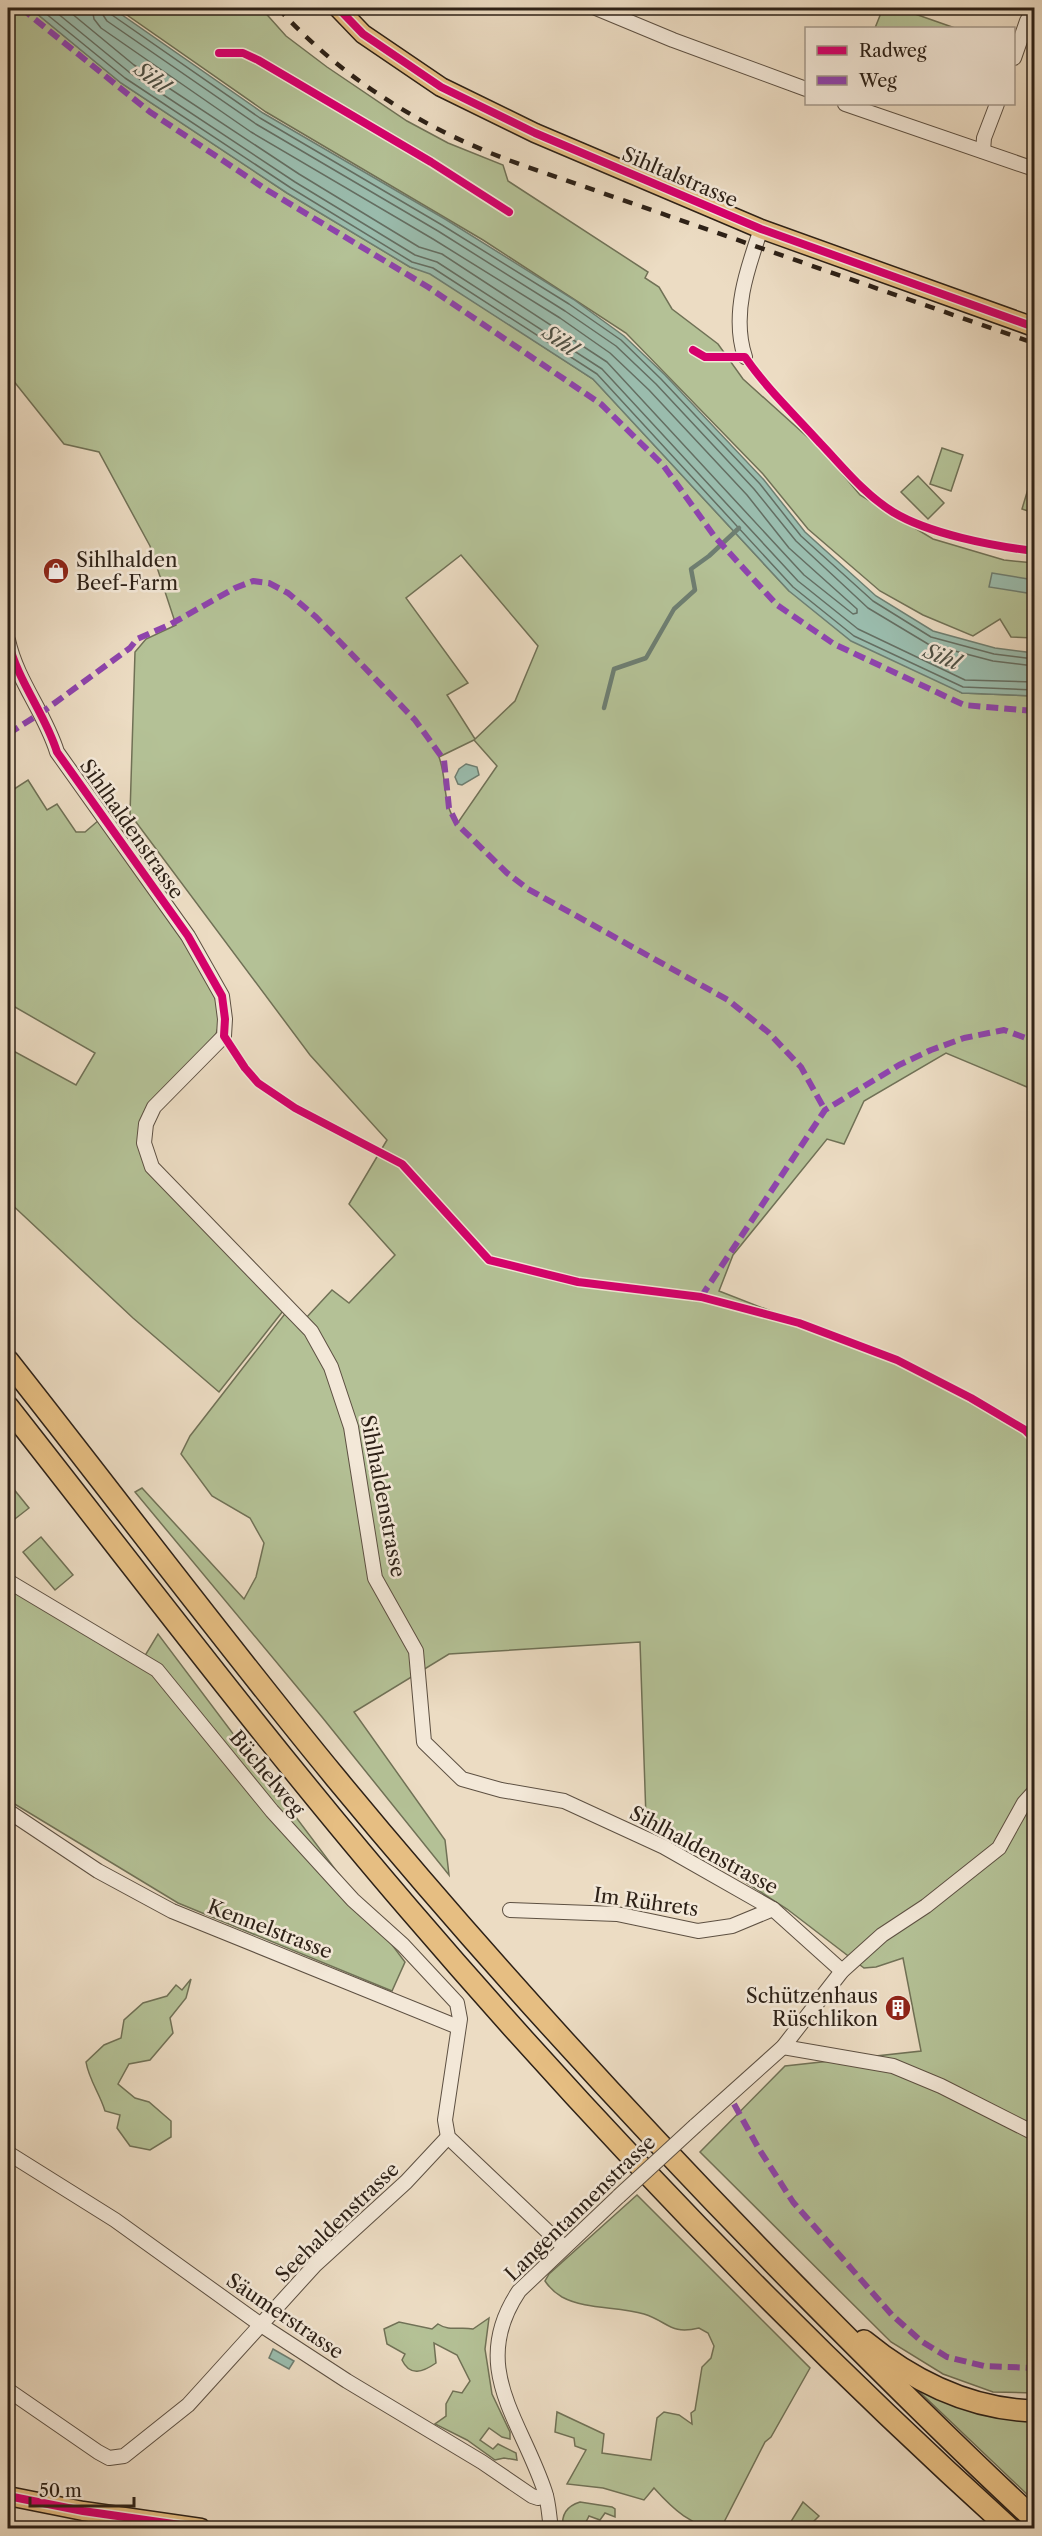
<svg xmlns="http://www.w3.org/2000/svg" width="1042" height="2536" viewBox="0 0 1042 2536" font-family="'Libre Caslon Text',serif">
  <rect width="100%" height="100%" fill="#ecdcc3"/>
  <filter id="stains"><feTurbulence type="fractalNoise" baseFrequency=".00333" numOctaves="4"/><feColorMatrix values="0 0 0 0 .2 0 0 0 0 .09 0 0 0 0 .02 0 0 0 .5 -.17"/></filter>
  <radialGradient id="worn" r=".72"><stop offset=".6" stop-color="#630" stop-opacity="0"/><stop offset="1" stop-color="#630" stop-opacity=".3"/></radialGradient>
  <g fill="#b4c196" stroke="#707156" stroke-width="1.5" fill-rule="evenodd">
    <path d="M8 8H30L121 83 287 193 410 267 430 273 593 379 789 591 962 693 1034 696V1090L946 1053 864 1101 844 1144 827 1139 733 1255 719 1291 897 1360 971 1398 1025 1430 1034 1439V2393L993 2392 943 2374 891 2342 700 2152 785 2066 921 2051 903 1958 876 1967 864 1968 787 1909 646 1818 640 1642 449 1654 354 1712 445 1840 449 1875 322 1717 135 1492 142 1488 244 1599 256 1577 264 1543 250 1518 212 1496 181 1454 190 1436 291 1306 306 1318 332 1290 349 1303 395 1255 349 1204 387 1140 310 1055 130 814 135 652 146 639 176 625 150 546 99 452 64 444 8 374ZM461 555 538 646 515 701 475 739 447 695 468 683 406 598ZM474 740 497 766 457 824C441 801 448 782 439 757Z"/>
    <polygon points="117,8 261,8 286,36 327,67 407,121 448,143 503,165 508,181 648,272 645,278 659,287 672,309 718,344 743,379 823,451 860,495 933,539 1004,560 1034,563 1034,638 1011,637 1000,619 973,636 923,615 880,591 808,529 763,474 626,333 483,240 266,112"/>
    <polygon points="883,8 898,8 955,28 875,28"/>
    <polygon points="942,448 963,455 951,491 930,484"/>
    <polygon points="1034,469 1034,513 1022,509"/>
    <polygon points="918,476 944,503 928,519 901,492"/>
    <polygon points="28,780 47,810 57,804 76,832 85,832 99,820 150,888 211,984 221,1019 216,1034 152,1103 142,1153 283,1311 219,1392 133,1318 8,1201 8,1048 76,1085 95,1053 8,1003 8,845 12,836 8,834 8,793"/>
    <polygon points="8,1482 29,1508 11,1522 8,1518"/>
    <polygon points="41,1537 73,1575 55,1590 23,1552"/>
    <polygon points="8,1587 140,1664 158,1634 405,1962 392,1991 178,1903 8,1800"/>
    <path d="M191 1979 186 1998 170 2018 173 2033 150 2060 129 2064 118 2084 135 2098 149 2102 171 2121V2137L150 2150 130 2146 117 2128 120 2115 105 2111C100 2094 89 2080 86 2062L104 2045 121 2038 124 2020 143 2003 167 1996 176 1985 182 1990Z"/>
    <path d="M637 2195 810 2368 771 2437 765 2442 721 2528C693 2529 672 2508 654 2488L644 2500 603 2488 567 2484 586 2450 575 2446 574 2438 555 2432 557 2412 604 2434 602 2453 651 2460 657 2418 664 2412 679 2415 692 2424 691 2413 695 2410 702 2367 711 2358 714 2346 708 2333 699 2328C670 2335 669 2322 644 2314 618 2306 586 2310 562 2297 555 2293 549 2287 545 2281L549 2274Z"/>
    <path d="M489 2318 485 2349 492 2394 510 2432V2439L502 2437 489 2428 480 2440 493 2449 498 2444 516 2453 517 2460 504 2458 495 2460 467 2440 435 2424 446 2416V2404L453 2391 462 2393 470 2381 457 2355 434 2343 436 2363C423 2372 410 2377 402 2360L405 2354 387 2344 384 2329 399 2322 432 2329 438 2324C450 2332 459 2326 473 2329Z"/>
    <polygon points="905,2378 977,2411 1034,2422 1034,2501"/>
    <path d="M580 2502 612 2507 615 2509V2517L605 2513 600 2520 589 2516 583 2528H563C561 2515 567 2506 580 2502Z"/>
    <polygon points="803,2502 819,2516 807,2528 787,2528"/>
  </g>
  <g fill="#9abcad" stroke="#6e7e71" stroke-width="1.5">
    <polygon points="30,8 112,8 263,113 445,219 573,299 624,336 665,375 764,480 805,532 876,596 933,631 995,648 1034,653 1034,696 962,693 851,641 789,591 593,379 430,274 410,267 287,193 121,83"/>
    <polygon points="992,573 1034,580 1034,594 989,587"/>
    <polygon points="466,764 477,767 479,775 462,785 458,784 455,777 459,769"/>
    <polygon points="273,2349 294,2361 289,2369 269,2358"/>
  </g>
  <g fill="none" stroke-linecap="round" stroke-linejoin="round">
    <g stroke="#646e62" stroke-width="1.5">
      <polyline points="39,8 125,78 291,188 412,262 433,268 597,374 793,587 854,636 963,687 1034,690"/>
      <polyline points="51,8 129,72 295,182 415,255 437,262 602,369 798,581 858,629 965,680 1034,682"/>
      <polyline points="65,8 134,65 299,174 419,247 442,254 607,362 804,575 853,614 857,613 857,609 789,548 747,495 649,390 610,353 560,318 433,239 251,132 101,28 94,19 92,8"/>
      <polyline points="101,8 103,15 107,21 256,124 438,231 565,311 616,346 656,384 754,489 796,541 868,608 928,644 993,661 1034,666"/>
      <polyline points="109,8 112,15 260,118 442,225 569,304 621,340 661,379 760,484 801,536 873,601 931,637 994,654 1034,659"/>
    </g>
    <polyline stroke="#6e7e71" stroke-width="4.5" points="604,708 614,669 646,658 674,609 695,590 691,569 709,556 739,528"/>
    <g stroke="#5d5042" stroke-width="16">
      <g id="minor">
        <polyline points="596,8 673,40 806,89"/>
        <polyline points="1014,58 1027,21 1034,9"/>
        <polyline points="845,104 1034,169"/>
        <polyline points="983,151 984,138 997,104"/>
        <path d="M745 357C731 315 747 269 761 229"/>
        <path d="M8 640C17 681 45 713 57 752L188 936 222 996 225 1019 224 1036 154 1107 146 1124 144 1143 152 1167 311 1331 331 1367 351 1427 375 1578 416 1651 424 1742 462 1779 501 1790 564 1801 664 1847 773 1909 842 1971"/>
        <polyline points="8,1581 157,1670 272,1811 353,1900 403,1945 457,2003 460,2019 445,2120 448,2137 564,2247"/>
        <polyline points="8,1811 98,1871 172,1911 458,2027"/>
        <polyline points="510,1910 617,1914 698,1931 732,1926 773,1909"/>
        <polyline points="783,2047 893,2066 941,2086 1034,2133"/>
        <polyline points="695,2126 783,2047 842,1971 882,1935 926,1906 999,1848 1024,1803 1034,1792"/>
        <polyline points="8,2153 115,2220 261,2325 347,2381 482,2462 532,2496 538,2498 546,2496"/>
        <polyline points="8,2390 98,2452 109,2458 124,2456 188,2405 315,2265 406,2182 448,2137"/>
        <path d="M551 2528C549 2517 549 2504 545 2492 521 2419 468 2367 519 2291L619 2196"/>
      </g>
    </g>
    <g stroke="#2d2117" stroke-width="21">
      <g id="major">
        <polyline points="338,8 363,34 441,87 535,133 761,229 1034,327"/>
        <polyline points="8,2496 83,2511 201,2528"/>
      </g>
    </g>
    <g stroke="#2d2117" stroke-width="24">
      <g id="highway">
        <path d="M8 1361C117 1499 223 1641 335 1777 481 1954 635 2122 795 2285 874 2365 952 2443 1034 2519"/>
        <path d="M8 1407C140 1575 269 1746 409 1909 596 2127 796 2335 1009 2528"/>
        <path d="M864 2341C914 2382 969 2409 1034 2411"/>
      </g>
    </g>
    <use href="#minor" stroke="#f3e8d8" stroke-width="14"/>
    <use href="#major" stroke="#e6be82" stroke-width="18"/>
    <use href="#highway" stroke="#e6be82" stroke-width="21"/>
    <path stroke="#2d2117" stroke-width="4.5" stroke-dasharray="10 10" stroke-linecap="butt" d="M278 8C345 82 429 132 522 165L1034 343"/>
    <g stroke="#5d5042" stroke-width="16" stroke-linecap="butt">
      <polyline id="minor-bridge" points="619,2196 695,2126"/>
    </g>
    <use href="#minor-bridge" stroke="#f3e8d8" stroke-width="14"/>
    <g stroke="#8e44ad" stroke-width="6" stroke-dasharray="12 6" stroke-linecap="butt">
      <polyline points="21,8 150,112 267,190 428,287 601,404 663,465 715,537 777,605 834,644 964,705 1034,711"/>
      <polyline points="8,734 41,713 130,648 137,639 171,624 235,588 253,581 269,583 288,593 316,617 415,720 444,760 449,808 457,824 507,873 528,889 728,1000 768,1032 801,1067 825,1110"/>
      <polyline points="701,1297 825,1110 899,1065 931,1050 964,1038 1004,1030 1034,1041"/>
      <polyline points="734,2104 759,2149 793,2202 892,2315 921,2341 947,2357 984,2366 1034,2368"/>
    </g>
    <g stroke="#f3e8d8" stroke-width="11">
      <g id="cycleway">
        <polyline points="338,8 363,34 441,87 535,133 761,229 1034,327"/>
        <polyline points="219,53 243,53 258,60 431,162 509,212"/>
        <path d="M693 350 705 357H745C767 389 794 414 820 443 843 467 864 494 893 512 929 534 993 546 1034 551"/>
        <path d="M8 640C17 681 45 713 57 752L188 936 222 996 225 1019 224 1036 245 1068 258 1083 295 1108 402 1164 489 1260 578 1282 701 1297 799 1323 897 1360 971 1398 1025 1430 1034 1439"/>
        <polyline points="8,2496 83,2511 201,2528"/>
      </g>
    </g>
    <use href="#cycleway" stroke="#d6006c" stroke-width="8"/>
  </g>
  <defs>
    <g id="shop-disc" transform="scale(1.35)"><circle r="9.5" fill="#8f2418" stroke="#f3e8d8"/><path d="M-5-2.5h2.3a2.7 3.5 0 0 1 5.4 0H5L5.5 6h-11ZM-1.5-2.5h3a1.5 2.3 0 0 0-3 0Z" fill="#fff"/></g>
    <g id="building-disc" transform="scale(1.35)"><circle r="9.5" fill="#8f2418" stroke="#f3e8d8"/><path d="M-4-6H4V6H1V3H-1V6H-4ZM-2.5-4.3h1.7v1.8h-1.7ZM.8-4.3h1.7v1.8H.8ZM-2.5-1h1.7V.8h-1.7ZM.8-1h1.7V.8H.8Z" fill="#fff"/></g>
  </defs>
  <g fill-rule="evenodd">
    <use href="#shop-disc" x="56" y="571"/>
    <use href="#building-disc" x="898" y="2008"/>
  </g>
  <g text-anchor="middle" stroke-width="5" stroke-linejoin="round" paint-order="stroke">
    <g font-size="20" fill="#2d2117" stroke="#f3e8d8">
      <text transform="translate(680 177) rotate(23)" y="7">Sihltalstrasse</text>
      <text transform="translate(132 829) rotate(55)" y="7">Sihlhaldenstrasse</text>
      <text transform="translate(383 1496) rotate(79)" y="7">Sihlhaldenstrasse</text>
      <text transform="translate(267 1773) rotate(50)" y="7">Büchelweg</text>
      <text transform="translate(704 1850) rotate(28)" y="7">Sihlhaldenstrasse</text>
      <text transform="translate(646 1902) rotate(8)" y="7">Im Rührets</text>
      <text transform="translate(270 1929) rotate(21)" y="7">Kennelstrasse</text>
      <text transform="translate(580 2208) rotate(-44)" y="7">Langentannenstrasse</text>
      <text transform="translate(337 2222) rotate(-44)" y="7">Seehaldenstrasse</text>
      <text transform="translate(285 2316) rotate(34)" y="7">Säumerstrasse</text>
    </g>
    <g font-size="20" fill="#2d2117" stroke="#f3e8d8" text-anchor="start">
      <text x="76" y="567">Sihlhalden<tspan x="76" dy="23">Beef-Farm</tspan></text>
      <text x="878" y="2003" text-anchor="end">Schützenhaus<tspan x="878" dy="23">Rüschlikon</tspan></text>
    </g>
    <g font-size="21" font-style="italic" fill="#4e5044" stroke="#f3e8d8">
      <text transform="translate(152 78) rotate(38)" y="7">Sihl</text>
      <text transform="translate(560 341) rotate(36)" y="7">Sihl</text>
      <text transform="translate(942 657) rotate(22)" y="7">Sihl</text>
    </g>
  </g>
  <rect width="1042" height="2536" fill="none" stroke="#ecdcc3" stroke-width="30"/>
  <rect x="9" y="9" width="1024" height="2518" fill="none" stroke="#2d2117" stroke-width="3"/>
  <rect x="15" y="15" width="1012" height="2506" fill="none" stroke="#2d2117" stroke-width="1.5"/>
  <rect x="805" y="27" width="210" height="78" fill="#f3e8d8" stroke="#a4988b" stroke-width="1.5"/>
  <rect x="817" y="46" width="30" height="9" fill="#d6006c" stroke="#a4988b" stroke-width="1.5"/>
  <text x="859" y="57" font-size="18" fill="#2d2117">Radweg</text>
  <rect x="817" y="76" width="30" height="9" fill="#8e44ad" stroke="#a4988b" stroke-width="1.5"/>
  <text x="859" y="87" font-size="18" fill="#2d2117">Weg</text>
  <path d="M30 2497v9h104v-9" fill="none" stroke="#2d2117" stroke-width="3"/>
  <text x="39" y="2497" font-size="18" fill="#2d2117" stroke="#f3e8d8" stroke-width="4.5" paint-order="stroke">50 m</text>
  <rect width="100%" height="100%" filter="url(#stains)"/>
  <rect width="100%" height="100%" fill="url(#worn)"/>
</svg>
